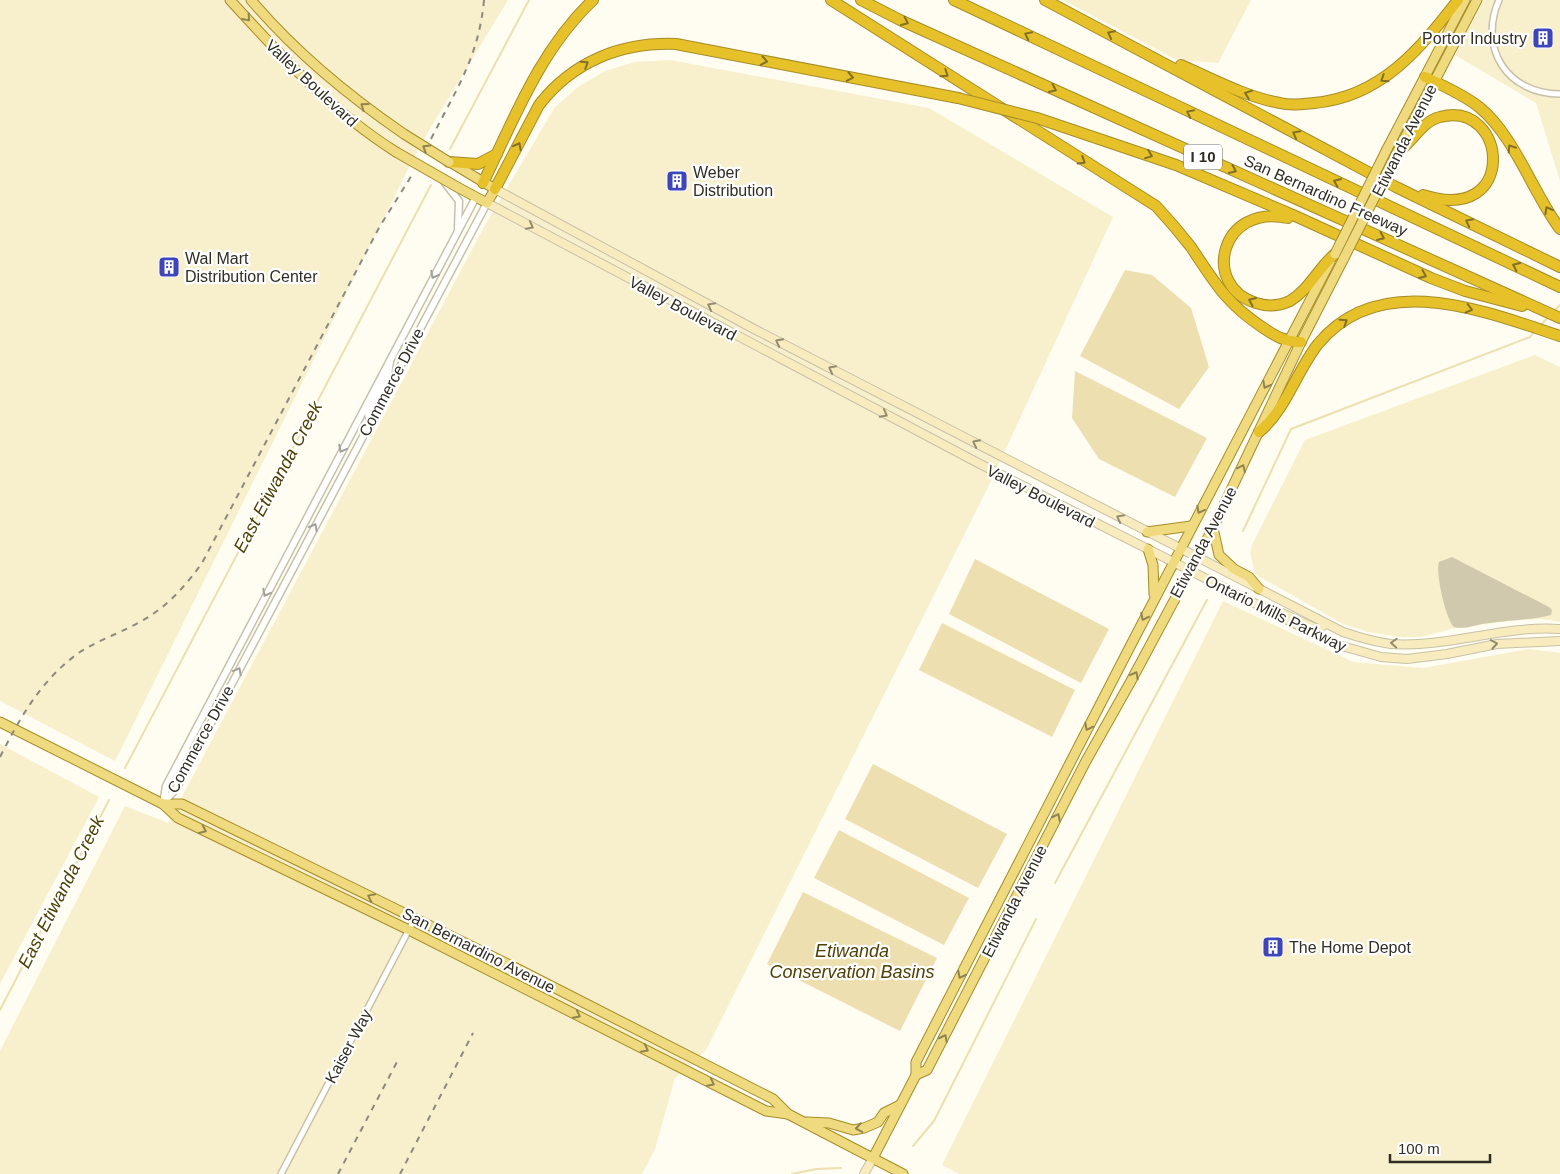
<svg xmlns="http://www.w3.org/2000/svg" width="1560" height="1174" viewBox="0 0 1560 1174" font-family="Helvetica,sans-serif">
  <rect width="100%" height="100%" fill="#fffcf1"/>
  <g fill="#f8efcd">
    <polygon points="0,0 508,0 428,132 407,171 115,761 0,701"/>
    <polygon points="1063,0 1251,0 1218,63 1177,60"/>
    <polygon points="1484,0 1560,0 1560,181 1536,103 1455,55"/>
    <polygon points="670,60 929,108 1113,217 991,481 706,1050 675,1078 655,1149 642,1174 0,1174 0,1051 125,806 168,823 484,227 555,107 578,87 605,71 635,62"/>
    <polygon points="1535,355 1560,367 1560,622 1542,619 1516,620 1456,628 1420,637 1399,637 1368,632 1343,624 1255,574 1250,552 1252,545 1305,440"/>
    <polygon points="1223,601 1353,662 1423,668 1529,649 1560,653 1560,1174 959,1174 942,1165"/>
    <polygon points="0,744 99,797 0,984"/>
  </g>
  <path fill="#d1c9ad" d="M1452 557 1549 607 1552 610 1551 615C1532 620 1510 620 1489 623 1477 624 1466 630 1454 627 1446 620 1435 572 1439 562Z"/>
  <g fill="#eddfb0">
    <polygon points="1125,270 1152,275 1191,308 1209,367 1179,409 1080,356"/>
    <polygon points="1075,371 1207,438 1175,497 1099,459 1072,418"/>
    <polygon points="975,559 1109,629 1081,683 949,614"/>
    <polygon points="942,623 1075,690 1052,737 919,670"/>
    <polygon points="873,764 1007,834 978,888 845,819"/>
    <polygon points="839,830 969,898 944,945 814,878"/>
    <polygon points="803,892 937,958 900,1031 767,964"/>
  </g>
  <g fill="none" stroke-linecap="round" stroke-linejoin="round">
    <g stroke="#eddfb0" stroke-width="2">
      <polyline points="450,149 529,0"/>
      <polyline points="1554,311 1560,305"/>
      <polyline points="1541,325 1549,316"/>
      <polyline points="1243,531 1291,429 1530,337 1534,332"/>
      <polyline points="125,768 431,185"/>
      <polyline points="1055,883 1207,600"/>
      <polyline points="0,1010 109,800"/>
      <polyline points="913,1146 934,1121 1036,919"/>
      <polyline points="792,1174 816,1169 841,1168"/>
    </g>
    <g stroke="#c8c1a8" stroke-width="8">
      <g id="minor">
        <path d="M1499 0C1478 48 1507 94 1560 94"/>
        <polyline points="281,1174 415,918"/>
      </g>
    </g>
    <g stroke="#c8c1a8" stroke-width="9">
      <g id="tertiary">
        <polyline points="445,183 459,201 458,228"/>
        <polyline points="370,422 368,413 388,375 390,361"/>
        <polyline points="164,802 176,789 487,203"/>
        <polyline points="163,804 166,786 476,197"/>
      </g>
    </g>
    <g stroke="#c8c1a8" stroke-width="10">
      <g id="secondary">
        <path d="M495 189 754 329 1343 632C1358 637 1374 642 1391 644 1448 648 1503 625 1560 629"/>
        <polyline points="487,203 980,464 1335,644 1381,657 1407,659 1447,654 1497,644 1560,641"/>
        <polyline points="1274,613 1282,613 1317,629 1326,624"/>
        <polyline points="864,1174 873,1158"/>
      </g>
    </g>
    <g stroke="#a68d27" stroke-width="11">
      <g id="primary">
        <path d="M230 0C281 56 331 111 396 152"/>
        <path d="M251 0C296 53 347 95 404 134"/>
        <polyline points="1387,149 1465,0"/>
        <polyline points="1398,151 1477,0"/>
        <polyline points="450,162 495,189 487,203 459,188"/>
        <polyline points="1213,528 1219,555 1234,569 1249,577 1259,589"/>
        <polyline points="1147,532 1191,526"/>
        <polyline points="1148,549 1153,565 1154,594"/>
        <polyline points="0,722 163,804 178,818 409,930 766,1111 788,1114"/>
        <polyline points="163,804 182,804 512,966 773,1099 788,1114 903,1174"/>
        <polyline points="916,1075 927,1070 1086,761 1131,681 1213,528 1301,342 1344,258"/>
        <polyline points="807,1122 829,1123 853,1130 864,1128 878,1122 884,1113 900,1105"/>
        <path d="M873 1158 916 1075V1062C1053 795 1191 528 1330 262"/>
      </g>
    </g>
    <g stroke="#a68d27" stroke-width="12">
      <g id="motorway">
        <path d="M831 0 1156 206C1168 219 1180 233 1191 247 1215 283 1226 303 1262 327 1275 336 1285 342 1301 342"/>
        <polyline points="861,0 900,20 1560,318"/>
        <polyline points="954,0 1560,287"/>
        <polyline points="1045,0 1396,187 1560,267"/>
        <path d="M1181 65C1213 79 1246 97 1280 103 1292 106 1303 104 1314 103 1381 97 1420 49 1458 0"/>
        <path d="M1425 77C1443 86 1463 94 1479 107 1514 135 1533 193 1560 229"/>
        <polyline points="1037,118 1176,165 1293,215 1431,278 1465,291 1522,306"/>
        <path d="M1397 153C1412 143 1422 121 1440 117 1508 99 1519 226 1423 195"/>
        <polyline points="449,162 478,164 497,154"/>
        <path d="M483 183C514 119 540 50 593 0"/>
        <path d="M495 189 539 105C573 61 622 42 676 44L958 98"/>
        <path d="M1288 218C1220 203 1201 286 1256 303 1268 307 1279 306 1290 301 1309 290 1318 268 1335 254"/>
        <path d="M1259 432C1286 410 1296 372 1318 344 1380 269 1484 311 1560 336"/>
      </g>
    </g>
    <use href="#minor" stroke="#fff" stroke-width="5"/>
    <use href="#tertiary" stroke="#fff" stroke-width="6"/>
    <use href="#secondary" stroke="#f8ecbf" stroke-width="8"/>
    <use href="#primary" stroke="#f0da7f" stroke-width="9"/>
    <use href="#motorway" stroke="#e6c129" stroke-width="10"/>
    <g stroke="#8c897f" stroke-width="2" stroke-dasharray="6 6" stroke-linecap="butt">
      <path d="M431 139C456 90 479 56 484 0"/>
      <path d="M0 757C21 716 40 682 77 654 96 641 118 634 138 623 165 609 185 587 202 563L380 226 412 175"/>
      <polyline points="338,1174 398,1060"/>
      <polyline points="400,1174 473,1033"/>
    </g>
    <g stroke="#a68d27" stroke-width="11" stroke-linecap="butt">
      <g id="primary-bridge">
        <polyline points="404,134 449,162"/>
        <polyline points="396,152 459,188"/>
        <polyline points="1335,254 1387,149"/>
        <polyline points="1344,258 1397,153"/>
      </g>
    </g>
    <g stroke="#a68d27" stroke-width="12" stroke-linecap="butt">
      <polyline id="motorway-bridge" points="958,98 1037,118"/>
    </g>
    <use href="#primary-bridge" stroke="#f0da7f" stroke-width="9"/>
    <use href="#motorway-bridge" stroke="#e6c129" stroke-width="10"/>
  </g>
  <defs><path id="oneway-chevron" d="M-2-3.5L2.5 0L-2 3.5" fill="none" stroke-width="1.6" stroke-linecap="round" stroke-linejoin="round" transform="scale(1.25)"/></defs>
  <g stroke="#908451">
    <use href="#oneway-chevron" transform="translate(247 18) rotate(49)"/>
    <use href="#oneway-chevron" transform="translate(364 106) rotate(-144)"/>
    <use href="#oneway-chevron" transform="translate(426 148) rotate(-148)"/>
    <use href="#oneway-chevron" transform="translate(1266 385) rotate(118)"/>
    <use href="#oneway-chevron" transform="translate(1242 468) rotate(-64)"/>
    <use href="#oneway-chevron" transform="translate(1200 510) rotate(118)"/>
    <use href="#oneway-chevron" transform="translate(1144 617) rotate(117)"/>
    <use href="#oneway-chevron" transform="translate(1135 675) rotate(-62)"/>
    <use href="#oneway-chevron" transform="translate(1088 727) rotate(117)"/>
    <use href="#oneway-chevron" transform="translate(1057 817) rotate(-63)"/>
    <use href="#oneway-chevron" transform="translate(203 830) rotate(25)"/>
    <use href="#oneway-chevron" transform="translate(371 897) rotate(-154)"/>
    <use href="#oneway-chevron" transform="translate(961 975) rotate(117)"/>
    <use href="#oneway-chevron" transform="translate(577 1015) rotate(27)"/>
    <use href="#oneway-chevron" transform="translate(944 1038) rotate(-63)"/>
    <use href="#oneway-chevron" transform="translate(645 1049) rotate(27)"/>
    <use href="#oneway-chevron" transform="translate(711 1083) rotate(27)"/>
    <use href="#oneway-chevron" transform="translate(859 1128) rotate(170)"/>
  </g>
  <g stroke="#827026">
    <use href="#oneway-chevron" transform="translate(905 22) rotate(25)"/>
    <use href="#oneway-chevron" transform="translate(1111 34) rotate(-152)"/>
    <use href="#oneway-chevron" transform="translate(1028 35) rotate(-154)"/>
    <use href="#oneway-chevron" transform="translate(764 61) rotate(11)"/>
    <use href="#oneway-chevron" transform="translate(585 64) rotate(-33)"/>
    <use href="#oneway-chevron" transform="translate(945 74) rotate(33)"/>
    <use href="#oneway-chevron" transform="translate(850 77) rotate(11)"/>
    <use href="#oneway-chevron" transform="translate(1384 79) rotate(147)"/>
    <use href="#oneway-chevron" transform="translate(1053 89) rotate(24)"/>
    <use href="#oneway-chevron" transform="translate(1248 94) rotate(-159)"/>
    <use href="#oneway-chevron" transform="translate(1190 113) rotate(-154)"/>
    <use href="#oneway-chevron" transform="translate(1296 134) rotate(-152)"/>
    <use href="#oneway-chevron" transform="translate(518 146) rotate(-62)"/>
    <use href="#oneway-chevron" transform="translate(1511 148) rotate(-123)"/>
    <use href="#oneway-chevron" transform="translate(1149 155) rotate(21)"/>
    <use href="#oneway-chevron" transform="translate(1082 161) rotate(32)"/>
    <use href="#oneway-chevron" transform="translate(1233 170) rotate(24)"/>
    <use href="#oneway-chevron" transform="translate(1337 182) rotate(-156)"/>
    <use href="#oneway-chevron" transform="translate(1548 210) rotate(-119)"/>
    <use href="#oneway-chevron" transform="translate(1469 222) rotate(-153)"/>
    <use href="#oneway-chevron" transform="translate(1381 237) rotate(24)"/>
    <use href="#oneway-chevron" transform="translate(1516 266) rotate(-155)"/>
    <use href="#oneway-chevron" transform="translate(1423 275) rotate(23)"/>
    <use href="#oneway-chevron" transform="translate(1252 301) rotate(-157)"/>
    <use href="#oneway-chevron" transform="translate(1469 309) rotate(14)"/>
    <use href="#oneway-chevron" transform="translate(1344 322) rotate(-33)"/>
  </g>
  <g stroke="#948c71">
    <use href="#oneway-chevron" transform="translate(530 226) rotate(28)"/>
    <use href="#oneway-chevron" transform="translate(711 306) rotate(-152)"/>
    <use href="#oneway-chevron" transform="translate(779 342) rotate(-153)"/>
    <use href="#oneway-chevron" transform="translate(832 369) rotate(-153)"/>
    <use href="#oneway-chevron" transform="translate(884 414) rotate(28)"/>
    <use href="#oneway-chevron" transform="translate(976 443) rotate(-153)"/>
    <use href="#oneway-chevron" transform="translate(1120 518) rotate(-153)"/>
    <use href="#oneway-chevron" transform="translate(1394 643) rotate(-177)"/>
    <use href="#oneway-chevron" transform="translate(1494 644) rotate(-10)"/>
  </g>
  <g stroke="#a2a09c">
    <use href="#oneway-chevron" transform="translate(434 275) rotate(118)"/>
    <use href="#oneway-chevron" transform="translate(342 449) rotate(118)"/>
    <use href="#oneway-chevron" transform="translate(314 527) rotate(-62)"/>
    <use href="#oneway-chevron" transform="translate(266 593) rotate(118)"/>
    <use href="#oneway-chevron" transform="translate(238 671) rotate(-62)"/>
  </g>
  <defs>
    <g id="building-square" transform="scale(1.125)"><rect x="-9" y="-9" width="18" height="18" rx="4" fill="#3d45b9" stroke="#fff"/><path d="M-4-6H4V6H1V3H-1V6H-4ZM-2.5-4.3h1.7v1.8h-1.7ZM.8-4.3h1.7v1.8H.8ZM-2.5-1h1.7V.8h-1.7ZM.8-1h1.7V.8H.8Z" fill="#fff"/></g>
  </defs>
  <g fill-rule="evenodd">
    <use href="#building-square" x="1543" y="38"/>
    <use href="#building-square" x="677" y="181"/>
    <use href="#building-square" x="169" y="267"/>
    <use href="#building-square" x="1273" y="947"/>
  </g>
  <g text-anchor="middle" stroke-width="4.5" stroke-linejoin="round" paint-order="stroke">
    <rect fill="#fff" stroke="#6e6c65" stroke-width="1" x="1184" y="144.5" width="38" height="25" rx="4"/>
    <g font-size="15" font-weight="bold" fill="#302d23">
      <text x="1203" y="162">I 10</text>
    </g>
    <g font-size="16" fill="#302d23" stroke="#fff" text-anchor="start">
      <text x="1527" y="44" text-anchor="end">Portor Industry</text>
      <text x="693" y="178">Weber<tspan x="693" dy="18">Distribution</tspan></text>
      <text x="185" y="264">Wal Mart<tspan x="185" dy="18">Distribution Center</tspan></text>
      <text x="1289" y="953">The Home Depot</text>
    </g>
    <g font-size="16" fill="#302d23" stroke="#fff">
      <text transform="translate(312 83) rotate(43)" y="6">Valley Boulevard</text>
      <text transform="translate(1404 140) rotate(-63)" y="6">Etiwanda Avenue</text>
      <text transform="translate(1326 195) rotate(24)" y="6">San Bernardino Freeway</text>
      <text transform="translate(683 308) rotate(28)" y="6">Valley Boulevard</text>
      <text transform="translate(391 382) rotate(-62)" y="6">Commerce Drive</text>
      <text transform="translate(1041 496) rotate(27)" y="6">Valley Boulevard</text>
      <text transform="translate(1203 542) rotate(-62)" y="6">Etiwanda Avenue</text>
      <text transform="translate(1276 613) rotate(26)" y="6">Ontario Mills Parkway</text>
      <text transform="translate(200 739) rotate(-61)" y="6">Commerce Drive</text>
      <text transform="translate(1014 901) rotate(-63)" y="6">Etiwanda Avenue</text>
      <text transform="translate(479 950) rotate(27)" y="6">San Bernardino Avenue</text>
      <text transform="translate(348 1046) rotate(-62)" y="6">Kaiser Way</text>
    </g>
    <g font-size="18" font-style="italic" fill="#4f4003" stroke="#fff">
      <text transform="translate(278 477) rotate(-62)" y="6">East Etiwanda Creek</text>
      <text transform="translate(61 892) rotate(-63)" y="6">East Etiwanda Creek</text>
      <text x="852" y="957">Etiwanda<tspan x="852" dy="21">Conservation Basins</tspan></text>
    </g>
  </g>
  <path d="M1390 1154v8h100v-8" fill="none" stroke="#302d23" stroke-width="2.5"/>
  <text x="1398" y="1154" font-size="15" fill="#302d23" stroke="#ffffff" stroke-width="4" paint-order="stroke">100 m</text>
</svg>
